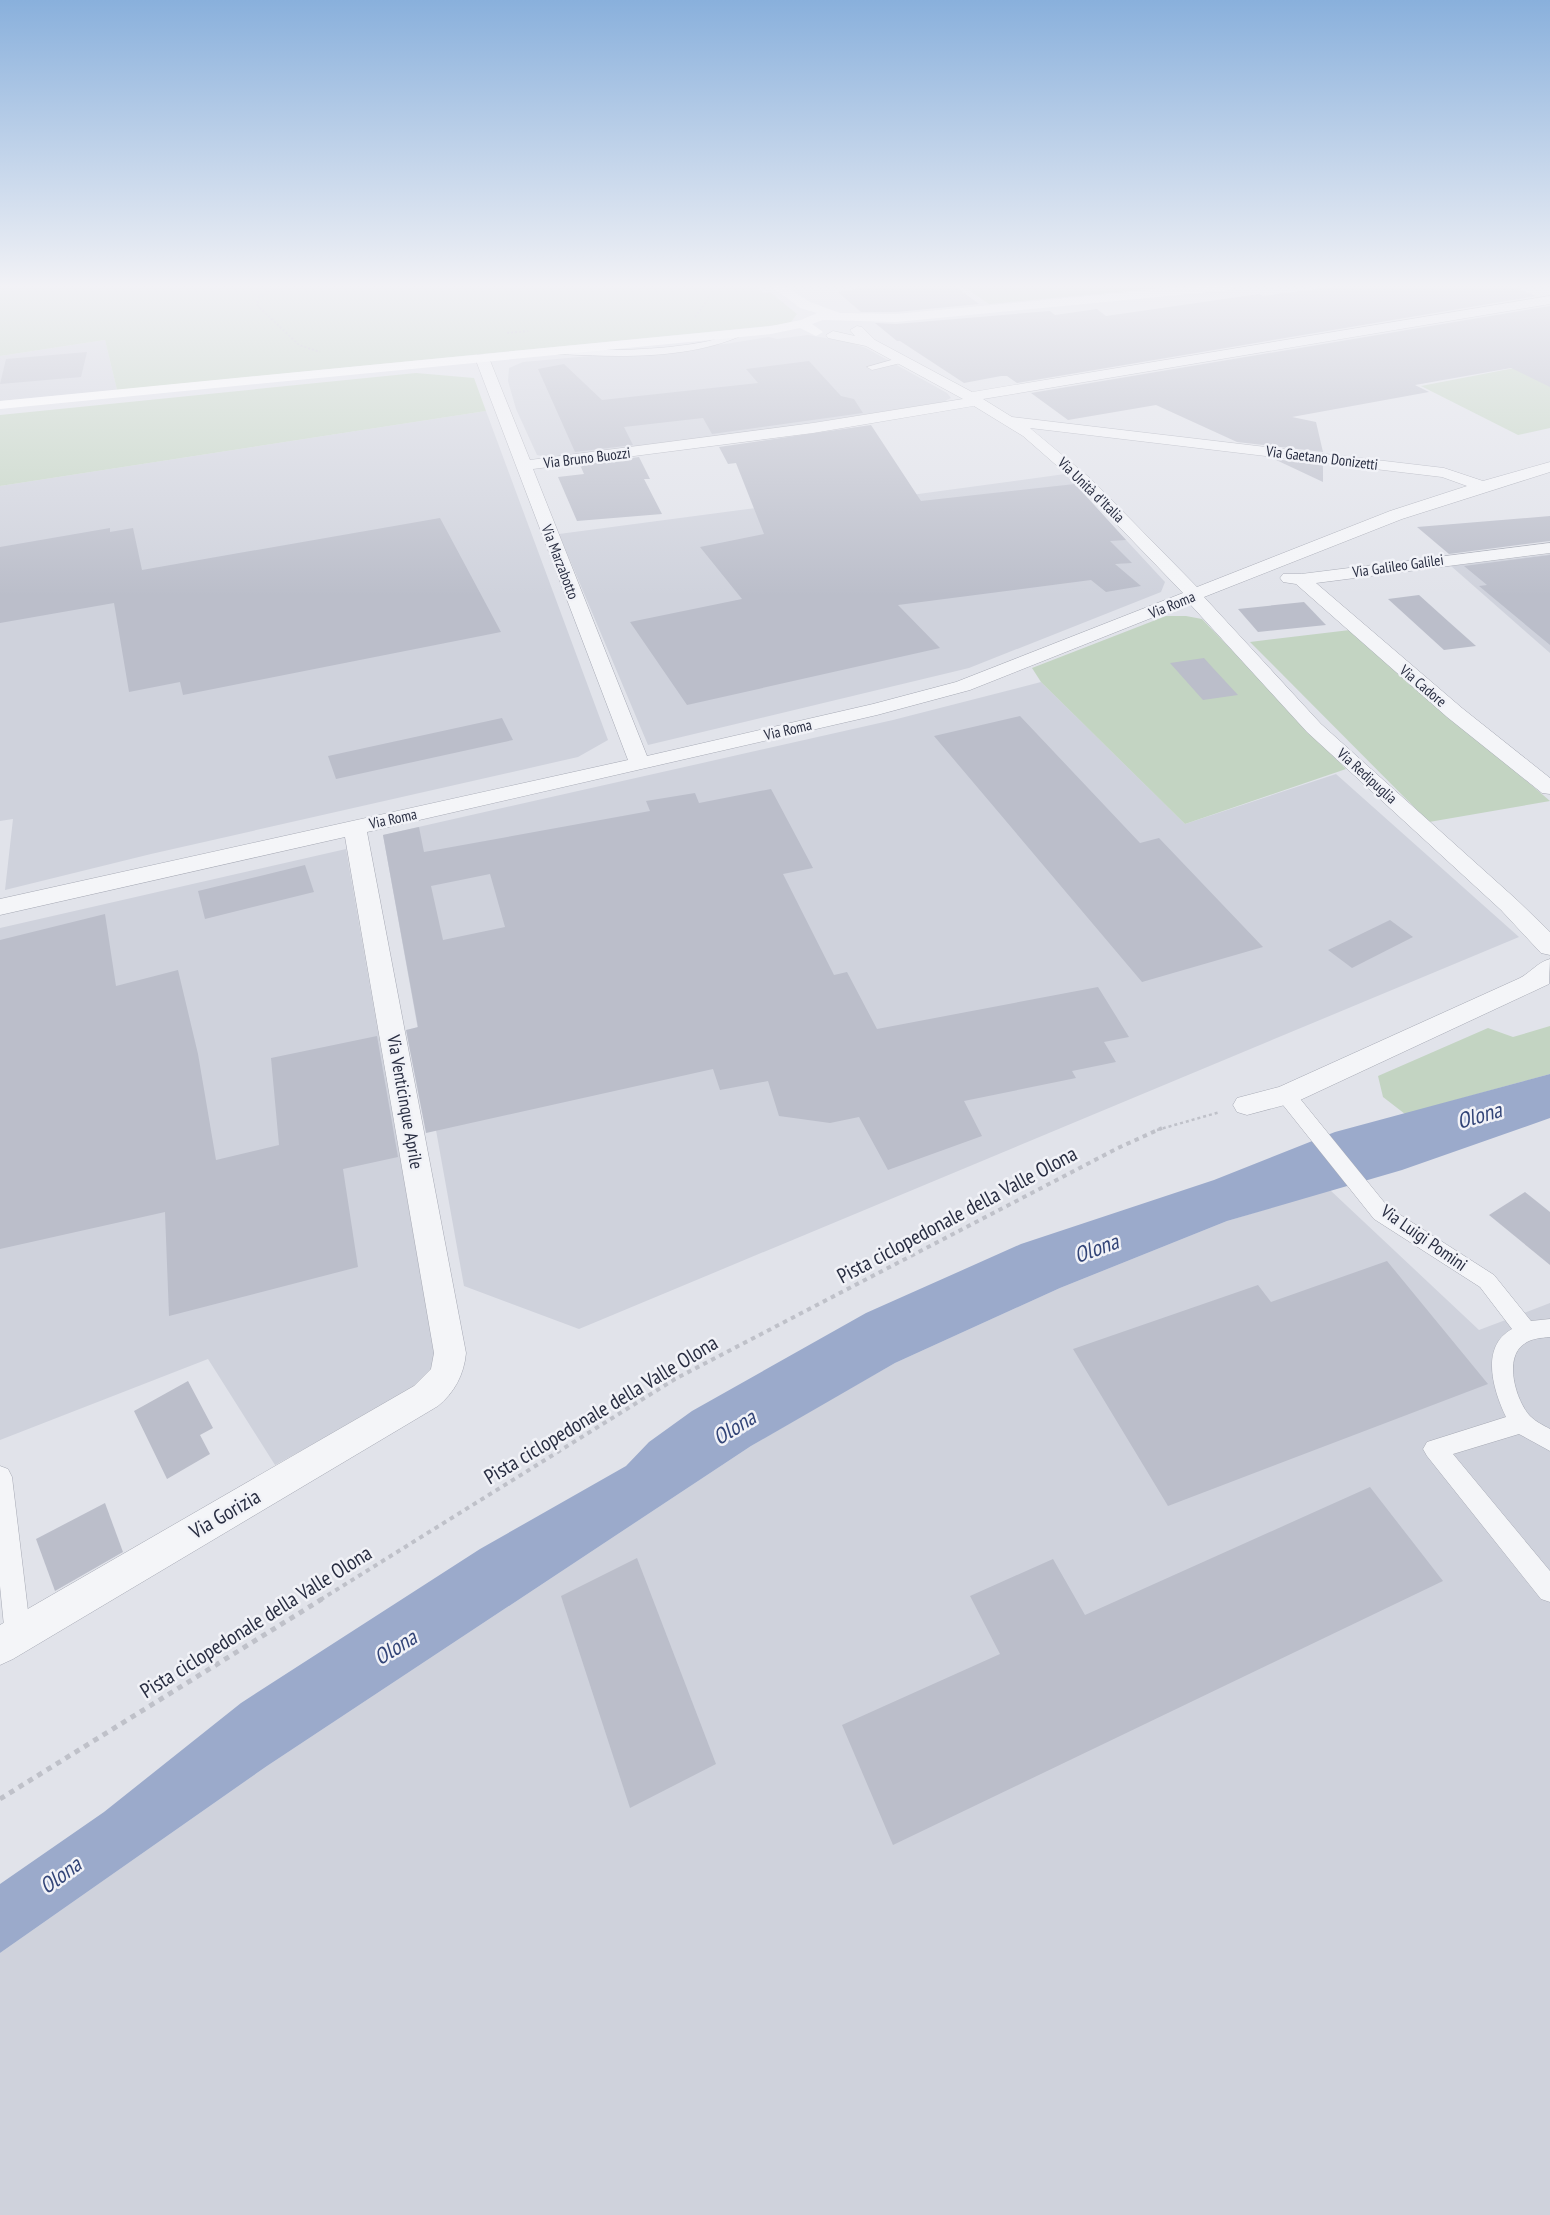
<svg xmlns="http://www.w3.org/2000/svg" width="1550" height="2215" viewBox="0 0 1550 2215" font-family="'PT Sans Narrow',sans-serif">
  <rect width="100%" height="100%" fill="#e1e3ea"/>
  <g fill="#cfd2dc">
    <polygon points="808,335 848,342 866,348 947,393 951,398 943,402 773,429 554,458 537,455 516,409 508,381 509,368 523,362 725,344 769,337 777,339"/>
    <polygon points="105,340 117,390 0,401 0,356"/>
    <polygon points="486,411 608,740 578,757 151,854 5,890 13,819 0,821 0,486"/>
    <polygon points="1065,474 1165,582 1161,592 969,668 648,745 559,534 869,493 874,500"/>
    <polygon points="1550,554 1550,653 1451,566"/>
    <polygon points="1041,682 1185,824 1336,774 1519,937 579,1329 464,1286 383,835 893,720"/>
    <polygon points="346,849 438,1376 275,1465 208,1359 0,1440 0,928"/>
    <polygon points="1330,1190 1479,1330 1550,1303 1550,2215 0,2215 0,1953 267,1766 751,1446 826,1402 895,1363 1060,1288 1227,1221"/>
  </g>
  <g fill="#c3d4c2">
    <polygon points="0,286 753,286 763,293 770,292 797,314 791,322 778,325 117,390 105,340 0,356"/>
    <polygon points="963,286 1180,286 989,304"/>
    <polygon points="1550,361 1550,428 1518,435 1421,386"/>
    <polygon points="416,373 474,378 486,411 0,486 0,415"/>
    <polygon points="1166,616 1186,616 1202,619 1346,769 1185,824 1041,682 1032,668"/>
    <polygon points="1350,630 1550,801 1429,822 1250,642"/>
    <polygon points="1550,1026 1550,1074 1405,1114 1383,1097 1378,1076 1488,1028 1513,1037"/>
  </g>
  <polygon fill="#9baacb" points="1550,1074 1550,1118 1402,1170 1227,1221 1060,1288 895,1363 751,1446 267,1766 0,1953 0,1884 104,1812 241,1703 480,1549 626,1466 649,1442 692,1411 866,1313 1021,1244 1214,1180 1335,1132"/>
  <g fill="#bbbeca" fill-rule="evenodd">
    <polygon points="872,286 955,286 979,304 896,312 861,312 838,292"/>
    <polygon points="1339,286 1512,286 1536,296 1017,383 1007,376 1001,376 964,383 900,341 897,341 875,323 896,324 1050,311 1055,315 1097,309 1106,316 1259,294 1263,296"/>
    <polygon points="1550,306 1550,387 1511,368 1415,385 1429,392 1292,417 1316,422 1323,452 1237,442 1156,405 1068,420 1031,393"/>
    <polygon points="87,352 81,377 0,384 6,359"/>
    <polygon points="809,361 841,396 854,399 863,413 712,434 703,418 624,427 633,445 575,452 538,369 564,364 602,400 758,383 746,369"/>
    <polygon points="871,425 921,501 1075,484 1126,540 1110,541 1132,563 1115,564 1141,586 1106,592 1091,580 898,605 940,648 687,705 630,622 742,599 700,547 764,534 736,463 728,464 719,447"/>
    <polygon points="639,457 650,479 644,479 662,514 577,521 558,477 584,474 580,465"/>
    <polygon points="1274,459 1323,465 1323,482"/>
    <polygon points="1550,516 1550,541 1449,554 1417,527"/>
    <polygon points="440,518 501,632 183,695 180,682 129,692 114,603 0,623 0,547 110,528 110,532 133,528 142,570"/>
    <polygon points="1550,555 1550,645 1479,586 1487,585 1464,566"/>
    <polygon points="1419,595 1449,622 1476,646 1444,650 1388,599"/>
    <polygon points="1304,602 1326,625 1258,632 1238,609"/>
    <polygon points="1204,658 1213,668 1238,695 1203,700 1170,663"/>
    <polygon points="1020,716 1140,843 1159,838 1263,947 1142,982 934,736"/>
    <polygon points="502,718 513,740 336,779 328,756"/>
    <path d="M771 789 813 868 783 874 834 975 847 972 877 1029 1098 987 1129 1037 1104 1042 1116 1062 1072 1071 1076 1078 964 1101 982 1136 888 1170 859 1117 830 1123 779 1116 768 1081 720 1090 713 1069 426 1133 406 1030 418 1027 383 835 419 827 424 852 650 811 646 801 695 793 699 803ZM490 874 505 927 443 940 431 886Z"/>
    <polygon points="305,865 314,892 205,919 198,891"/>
    <polygon points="105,914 116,986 178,970 198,1054 216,1160 279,1145 271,1058 377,1036 398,1157 343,1169 358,1267 169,1316 165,1212 0,1249 0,940"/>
    <polygon points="1390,920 1413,937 1352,968 1328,950"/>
    <polygon points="1525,1192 1550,1212 1550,1265 1489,1215"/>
    <polygon points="1387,1261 1488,1384 1168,1506 1073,1349 1258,1285 1271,1302"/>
    <polygon points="188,1381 213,1428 200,1435 210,1454 167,1479 134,1411"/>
    <polygon points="1370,1487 1443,1581 893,1845 842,1725 1000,1654 970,1596 1053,1559 1085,1615"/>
    <polygon points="105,1503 123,1552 55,1591 36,1539"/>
    <polygon points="637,1558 716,1764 630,1808 561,1596"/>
  </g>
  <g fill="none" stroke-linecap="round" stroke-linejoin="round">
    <g stroke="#a6a9b4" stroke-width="1">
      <g id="lane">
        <path d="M740 330 745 333 743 335C687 360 618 357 558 354L553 351 558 348C606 351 656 351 704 342 716 340 728 334 740 330Z"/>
        <polygon points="902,357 905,358 905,362 872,370 867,367"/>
        <path d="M1286 1088 1293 1090 1388 1207 1494 1275 1531 1321 1550 1319V1337C1541 1338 1532 1338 1524 1344 1503 1358 1516 1401 1530 1416 1536 1422 1543 1425 1550 1429V1451L1519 1434 1453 1454 1550 1571V1602L1541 1599 1427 1456 1423 1449 1427 1442 1506 1417C1494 1392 1479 1347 1512 1329L1480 1287 1374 1219 1279 1100 1277 1095 1279 1090Z"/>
        <polygon points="0,1466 8,1469 12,1477 31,1636 27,1645 18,1649 9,1645 5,1636 0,1586"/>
      </g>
    </g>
    <g stroke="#a6a9b4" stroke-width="1">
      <g id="street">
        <path d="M1550 296V304L983 399 1012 417 1444 468 1483 481 1550 462V472L1402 519 1204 597 1321 724 1517 900 1550 932V955L1541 953 1501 910 1307 732 1189 603 970 690 877 715 367 832 466 1353C464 1375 454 1393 438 1406L13 1659 0 1665V1625L414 1386 431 1369 434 1353 345 837 0 915V899L628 760 475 358 477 355H487L489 358 530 460 813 423 963 399 866 346 828 338 826 335 833 331 855 336 850 330 857 326 862 327 875 340 972 392ZM974 406 1023 436 1079 485 1183 593 956 682 873 704 647 756 533 469 813 433ZM1030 428 1442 477 1467 486 1390 511 1197 587 1091 479Z"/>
        <polygon points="1550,543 1550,553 1316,583 1462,708 1550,778 1550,794 1542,793 1447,717 1296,584 1283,582 1280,578 1283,574 1301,574"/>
        <path d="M1550 959 1549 984 1296 1102 1247 1115 1237 1112 1233 1105 1237 1098 1279 1087 1520 978C1531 972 1538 962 1550 959Z"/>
      </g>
    </g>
    <g stroke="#bfc1c9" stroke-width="2" stroke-dasharray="2 2" stroke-linecap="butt">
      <polyline points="297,286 272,290 259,297 257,305 299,345 320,352"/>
      <polyline points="455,286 510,286"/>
      <polyline points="705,288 722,286"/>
      <polyline points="695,317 709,298 702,286"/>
      <polyline points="507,333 528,331"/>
    </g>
    <polyline stroke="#bfc1c9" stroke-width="2.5" stroke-dasharray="3 3" stroke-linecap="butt" points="1157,1130 1220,1112"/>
    <polyline stroke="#bfc1c9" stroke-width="4" stroke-dasharray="4.5 4.5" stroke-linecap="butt" points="320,1600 675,1379 1118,1148 1162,1128"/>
    <polyline stroke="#bfc1c9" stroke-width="5" stroke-dasharray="5.5 5.5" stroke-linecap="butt" points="0,1799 322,1599"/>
    <use href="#lane" fill="#f4f5f8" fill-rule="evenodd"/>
    <use href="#street" fill="#f4f5f8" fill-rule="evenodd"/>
    <polygon fill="#fff" fill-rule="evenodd" points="771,286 785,286 810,302 840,313 896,314 1195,286 1237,286 1231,290 896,322 823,320 812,324 823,332 816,336 800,328 771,334 0,409 0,401 771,326 801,320 817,313 800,308"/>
  </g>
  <linearGradient id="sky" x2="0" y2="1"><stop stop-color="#89b0dc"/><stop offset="0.48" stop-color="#f2f2f6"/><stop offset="1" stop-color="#f2f2f6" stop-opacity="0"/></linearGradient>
  <rect width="1550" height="596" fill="url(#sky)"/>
  <g text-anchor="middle" stroke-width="5" stroke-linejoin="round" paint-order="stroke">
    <g font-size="15" fill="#292e42" stroke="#f1f2f7">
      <text transform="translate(587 458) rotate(-7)" y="5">Via Bruno Buozzi</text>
      <text transform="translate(1322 458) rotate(7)" y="5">Via Gaetano Donizetti</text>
      <text transform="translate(1091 490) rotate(44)" y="5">Via Unità d'Italia</text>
      <text transform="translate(560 562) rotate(69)" y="5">Via Marzabotto</text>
      <text transform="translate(1398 566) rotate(-8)" y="5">Via Galileo Galilei</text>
      <text transform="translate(1172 605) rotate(-22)" y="5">Via Roma</text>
      <text transform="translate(1423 686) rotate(40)" y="5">Via Cadore</text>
      <text transform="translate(788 730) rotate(-13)" y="5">Via Roma</text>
      <text transform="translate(1367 776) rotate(42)" y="5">Via Redipuglia</text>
      <text transform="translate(393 819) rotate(-12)" y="5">Via Roma</text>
    </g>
    <g font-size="18" fill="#292e42" stroke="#f1f2f7">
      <text transform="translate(405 1102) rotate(80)" y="6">Via Venticinque Aprile</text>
      <text transform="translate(1424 1238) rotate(35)" y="6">Via Luigi Pomini</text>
    </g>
    <g font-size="21" fill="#292e42" stroke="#f1f2f7">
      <text transform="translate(957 1215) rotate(-28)" y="7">Pista ciclopedonale della Valle Olona</text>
      <text transform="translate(601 1410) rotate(-31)" y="7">Pista ciclopedonale della Valle Olona</text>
      <text transform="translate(225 1514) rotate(-30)" y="7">Via Gorizia</text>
      <text transform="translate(256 1622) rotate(-32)" y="7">Pista ciclopedonale della Valle Olona</text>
    </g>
    <g font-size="22" font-style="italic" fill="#324477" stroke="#f1f2f7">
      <text transform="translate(1479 1115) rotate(-16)" y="8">Olona</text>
      <text transform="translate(1096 1248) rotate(-20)" y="8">Olona</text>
      <text transform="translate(734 1427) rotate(-32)" y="8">Olona</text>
      <text transform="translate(395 1647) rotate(-32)" y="8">Olona</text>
      <text transform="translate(60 1875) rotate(-36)" y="8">Olona</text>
    </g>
  </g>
</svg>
